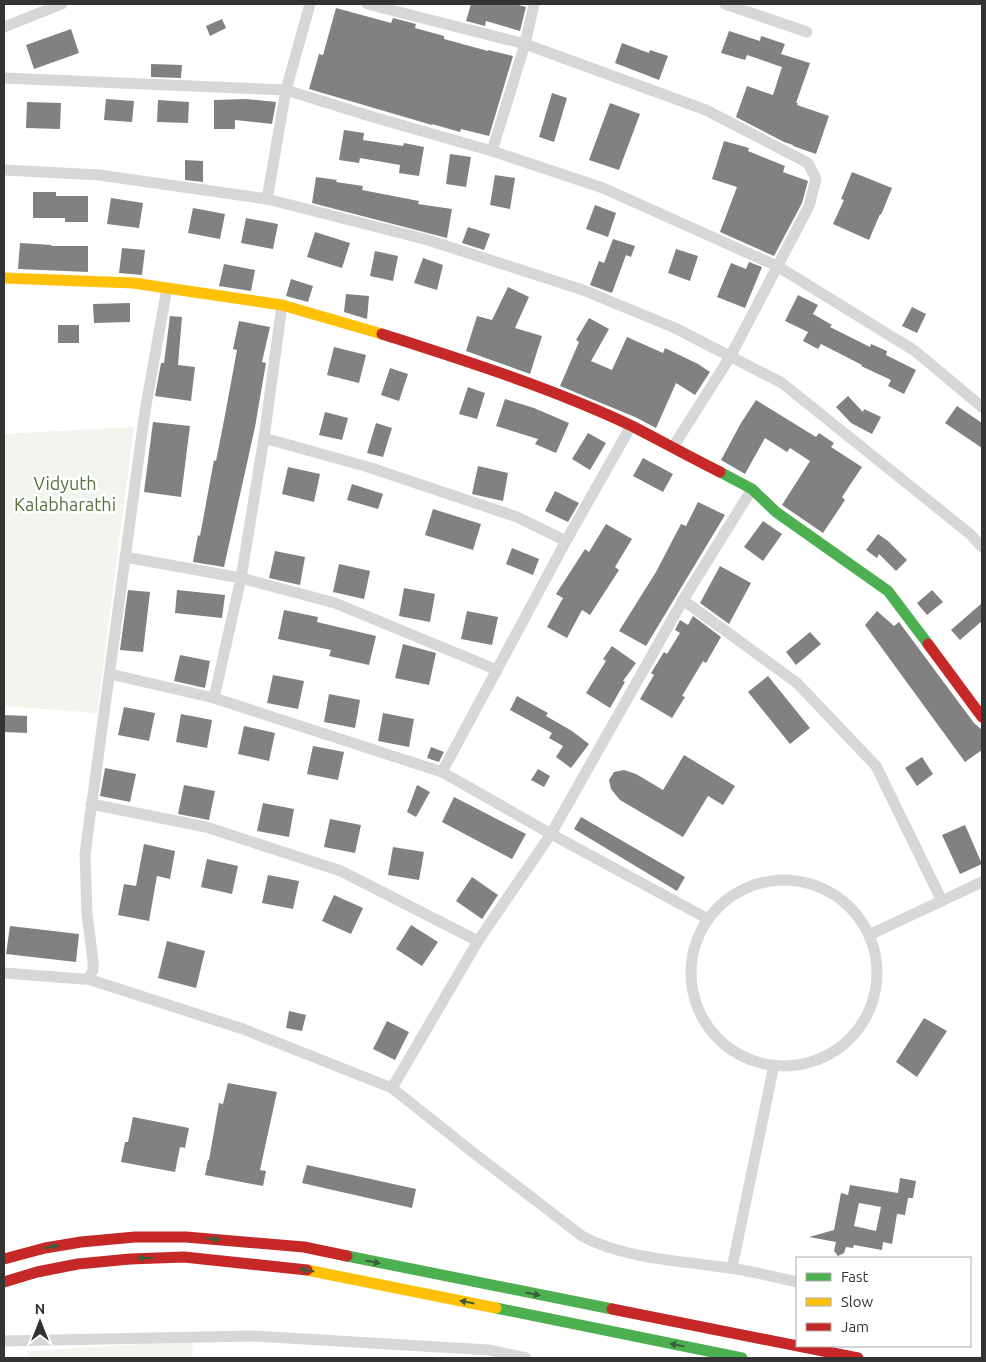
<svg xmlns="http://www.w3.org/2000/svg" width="986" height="1362" viewBox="0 0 986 1362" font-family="Ubuntu,sans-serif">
  <rect width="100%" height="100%" fill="#fff"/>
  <g fill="#f1f5ed">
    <polygon points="134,427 97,713 4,706 4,434"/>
    <polygon points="193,1341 192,1358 29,1358 27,1351"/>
  </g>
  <g fill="#818181" fill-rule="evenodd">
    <polygon points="471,4 515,4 526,7 520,31 486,21 485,26 466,21"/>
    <polygon points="336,8 391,23 393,18 416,24 415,28 444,36 444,39 488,51 488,50 513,56 489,136 461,129 460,132 432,124 432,125 309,89 319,54 323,55"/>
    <polygon points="222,19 226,28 210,36 206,26"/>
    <polygon points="71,29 79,53 34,69 26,45"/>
    <polygon points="729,31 760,41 761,36 785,44 781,54 810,63 796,103 798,103 797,105 829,116 816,154 793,146 793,145 784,142 736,117 747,86 773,95 782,67 747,55 745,60 721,53"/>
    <polygon points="622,43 649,53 650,50 668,56 659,80 615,63"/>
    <polygon points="151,64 182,65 181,78 151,77"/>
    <polygon points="552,93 567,98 554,142 539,137"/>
    <polygon points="106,99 134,101 132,122 104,120"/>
    <polygon points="246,99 276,102 272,124 235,120 235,129 214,129 214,100"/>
    <polygon points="158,100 189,102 188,123 157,122"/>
    <polygon points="27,102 61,103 60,129 26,128"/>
    <polygon points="610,103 640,114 619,170 589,160"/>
    <polygon points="344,130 364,133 363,140 403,146 404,143 424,147 419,176 399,173 400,165 360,158 359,163 339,160"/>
    <polygon points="724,141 749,148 748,151 785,166 783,172 808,181 802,203 774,256 720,232 737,187 712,179"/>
    <polygon points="450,154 471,157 466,187 446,184"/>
    <polygon points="185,160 203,161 203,182 185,180"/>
    <polygon points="852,172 892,188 881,215 880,214 869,240 833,224 844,200 841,199"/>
    <polygon points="495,175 515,178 510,209 490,205"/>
    <polygon points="316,177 337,180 336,182 363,186 362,190 419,201 418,204 452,209 447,238 312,203"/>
    <polygon points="33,192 56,192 56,196 88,196 88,222 65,222 65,218 33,218"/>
    <polygon points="111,198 143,203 139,228 107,224"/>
    <polygon points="595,205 616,213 608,237 586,229"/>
    <polygon points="193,208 225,214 220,239 188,233"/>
    <polygon points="246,218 278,224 273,249 241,243"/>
    <polygon points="468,227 490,234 484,250 462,243"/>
    <polygon points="315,232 350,243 342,268 307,257"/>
    <polygon points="613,239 635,246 631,257 626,255 612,293 590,285 599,261 604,263"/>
    <polygon points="20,243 52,245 51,246 88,246 88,272 18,269"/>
    <polygon points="122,248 145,250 142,275 119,273"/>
    <polygon points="676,249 698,256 690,281 668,273"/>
    <polygon points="375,251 398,256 393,281 370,276"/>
    <polygon points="423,258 443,265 437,290 414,283"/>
    <polygon points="749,262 762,267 745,308 717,297 731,263 746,269"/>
    <polygon points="224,264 255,270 251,291 219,286"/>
    <polygon points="291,279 313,286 308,302 286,296"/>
    <polygon points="508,287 529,297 515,328 542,336 530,374 466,351 477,316 492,320"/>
    <polygon points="346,294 369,296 367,319 344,312"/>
    <polygon points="798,295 818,305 813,314 832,325 830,327 870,347 871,344 887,351 886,355 916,370 904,394 888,386 891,380 861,366 862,365 821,344 818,349 803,341 808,332 785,321"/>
    <polygon points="130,303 130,322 94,323 93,304"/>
    <polygon points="912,307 926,314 917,333 902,326"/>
    <polygon points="170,316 182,317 178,365 195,367 191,401 155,396 161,363 164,363"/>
    <polygon points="589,318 609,329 591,361 612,370 627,337 663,353 665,348 698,364 710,372 695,395 676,383 656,428 635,417 560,386 579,342 576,340"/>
    <polygon points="239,321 270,327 262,362 266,363 255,427 224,567 193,562 198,535 200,536 214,460 216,461 225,415 237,350 233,349"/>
    <rect x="58" y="325" width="21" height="18"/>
    <polygon points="334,347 366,355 359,383 327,375"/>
    <polygon points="390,368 408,374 399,401 381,395"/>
    <polygon points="468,387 485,393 477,419 459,414"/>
    <polygon points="848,396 863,412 864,409 881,417 872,434 851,423 836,407"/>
    <polygon points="505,399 534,408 569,423 556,453 535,444 538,439 496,426"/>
    <polygon points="756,400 816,437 819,433 834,443 831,447 862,467 842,497 845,500 823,533 782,505 810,461 790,448 787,452 765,438 745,474 721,460 741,423"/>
    <polygon points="957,406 982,423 982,448 945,423"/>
    <polygon points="325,412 348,418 342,440 319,435"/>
    <polygon points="153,422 190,426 181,497 144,492"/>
    <polygon points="376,423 392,428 383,457 367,453"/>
    <polygon points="588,433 606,443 590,470 572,459"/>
    <polygon points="643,458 673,474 663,492 633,476"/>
    <polygon points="478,466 508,473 503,501 472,494"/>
    <polygon points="288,467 320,474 314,502 282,494"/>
    <polygon points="352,484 383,494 378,509 347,500"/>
    <polygon points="555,491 579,503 568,522 545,511"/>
    <polygon points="698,502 725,515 646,646 619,631 656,572 681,524 686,526"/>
    <polygon points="433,509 481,524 473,550 425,535"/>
    <polygon points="763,521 782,534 763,561 744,547"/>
    <polygon points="606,524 632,539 615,567 619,570 590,615 582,610 567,638 547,627 563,598 556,594 585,549 589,552"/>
    <polygon points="878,534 888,541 907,560 896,571 879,554 877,558 866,550"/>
    <polygon points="512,548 539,559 533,575 506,564"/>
    <polygon points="275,551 305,557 300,585 269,578"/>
    <polygon points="339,564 370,571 364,599 333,592"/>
    <polygon points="720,566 751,583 729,624 700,603"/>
    <polygon points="404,588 435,594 430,622 399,616"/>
    <polygon points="128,590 150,592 143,652 120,650"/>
    <polygon points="177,590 225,595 222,618 175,613"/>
    <polygon points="932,590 943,602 927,615 917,603"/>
    <polygon points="982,603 982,621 960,640 951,630"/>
    <polygon points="284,610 318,617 317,622 376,636 369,665 329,656 331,650 278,639"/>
    <polygon points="467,611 498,617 492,645 461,639"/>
    <polygon points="877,611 894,626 899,622 974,723 982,730 982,750 965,762 865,625"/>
    <polygon points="693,616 721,637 706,663 703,661 682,696 685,697 672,718 640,699 654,675 651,673 664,652 667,654 680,633 675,630 680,620 688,625"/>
    <polygon points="810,632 821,644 796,665 786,652"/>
    <polygon points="403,644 436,653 429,685 395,678"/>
    <polygon points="612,646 636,663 623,681 625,682 610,708 586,693 606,661 603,659"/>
    <polygon points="180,655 210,661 205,688 174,681"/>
    <polygon points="273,675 304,681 298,709 267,703"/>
    <polygon points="768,676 810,728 790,744 748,692"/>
    <polygon points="329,694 360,700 355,728 324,722"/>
    <polygon points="517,696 548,713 546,716 572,731 589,744 571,768 556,757 563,746 549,738 552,733 510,710"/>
    <polygon points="124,707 155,713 149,741 118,735"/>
    <polygon points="383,713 414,719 409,747 378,741"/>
    <polygon points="181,714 212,720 207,748 176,742"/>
    <polygon points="4,715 27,716 27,733 4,732"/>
    <polygon points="244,726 275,733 269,761 238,754"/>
    <polygon points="313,746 344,752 338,780 307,774"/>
    <polygon points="431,747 444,752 439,762 427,758"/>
    <polygon points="684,755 735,786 723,805 708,796 683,837 620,800 611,789 609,780 614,772 624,770 636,774 663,790"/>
    <polygon points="922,757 933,774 917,786 905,768"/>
    <polygon points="105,768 136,774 130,802 100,796"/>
    <polygon points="538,769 550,776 544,787 531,780"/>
    <polygon points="184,785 215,791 209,820 178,814"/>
    <polygon points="417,785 430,792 416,817 407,812"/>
    <polygon points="454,797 526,834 512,859 442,822"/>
    <polygon points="263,803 294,809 289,837 257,831"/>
    <polygon points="581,817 685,877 677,891 574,829"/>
    <polygon points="330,819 361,825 355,853 324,847"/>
    <polygon points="965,825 982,864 960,874 942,835"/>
    <polygon points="144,844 175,851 170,879 157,876 149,921 118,915 124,884 136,886"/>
    <polygon points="393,847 424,852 419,880 388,875"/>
    <polygon points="207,859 238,866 232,894 201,887"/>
    <polygon points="268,875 299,881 293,909 262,903"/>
    <polygon points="472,877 498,895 482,919 456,901"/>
    <polygon points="334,895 363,908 351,934 322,921"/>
    <polygon points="411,925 438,942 422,966 396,949"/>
    <polygon points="10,926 79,934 76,962 6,954"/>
    <polygon points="167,941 205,951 196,988 158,978"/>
    <polygon points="289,1011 306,1015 302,1031 286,1028"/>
    <polygon points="924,1018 947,1031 917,1077 896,1062"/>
    <polygon points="387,1021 409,1032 395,1060 373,1049"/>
    <polygon points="228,1083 277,1092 260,1170 266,1171 263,1186 205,1175 208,1160 209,1160 219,1103 223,1104"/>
    <polygon points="133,1117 189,1128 185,1148 180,1147 175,1172 121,1162 125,1142 128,1142"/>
    <polygon points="307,1165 416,1189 412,1208 302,1183"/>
    <path d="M900 1178 916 1181 913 1198H908L905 1215 897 1214 892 1244 883 1242 882 1250 854 1245 853 1248 846 1247 844 1253 838 1256 834 1251 836 1242 809 1237 834 1230 841 1193 848 1195 850 1185 898 1193ZM859 1203 881 1207 876 1231 854 1226Z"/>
  </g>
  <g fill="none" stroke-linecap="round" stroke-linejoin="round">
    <g stroke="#d7d7d7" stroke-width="11">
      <polyline points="367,4 525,44 706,110 808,163 816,179 809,206 730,357 673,447"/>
      <polyline points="725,4 807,32"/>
      <polyline points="4,27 62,4"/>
      <polyline points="4,78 286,90 373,117 492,151 603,188 777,266 915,351 982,407"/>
      <polyline points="492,151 525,44 534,4"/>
      <polyline points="4,170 99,175 267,199 428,240 583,290 675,328 782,383 970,534 982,547"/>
      <polyline points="267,199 286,90 310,4"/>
      <polyline points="264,438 368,467 517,517 566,541"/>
      <polyline points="125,557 241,578 335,603 497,670"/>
      <polyline points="683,600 797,683 876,766 942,901"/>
      <polyline points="110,674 214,698 442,772 551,834 708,919"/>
      <polyline points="214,698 241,578 264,438 282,305"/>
      <polyline points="442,772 566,541 631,426"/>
      <polyline points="91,804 206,827 341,871 478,941"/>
      <circle cx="784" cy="973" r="93"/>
      <polyline points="869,935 982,882"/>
      <polyline points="4,973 82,979 88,979 93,970 93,961 87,914 85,854 145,411 167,288"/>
      <path d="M88 979 243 1029 392 1088 475 1154 582 1236C624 1259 682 1261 729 1268 752 1271 775 1277 797 1282"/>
      <polyline points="392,1088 478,941 551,834 683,600 752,489"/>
      <polyline points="732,1268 774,1065"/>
      <polyline points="4,1341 254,1336 489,1350 526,1358"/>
    </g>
    <g stroke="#4caf50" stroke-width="11">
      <polyline points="720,472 752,489 776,512 888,591 928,644"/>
      <polyline points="347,1256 612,1309"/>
      <polyline points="496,1308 742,1358"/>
    </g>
    <g stroke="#ffc107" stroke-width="11">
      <polyline points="4,278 133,283 282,305 382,334"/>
      <polyline points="307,1270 496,1308"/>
    </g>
    <g stroke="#c62828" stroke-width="11">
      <path d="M382 334C466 361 552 388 632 426 661 441 690 457 720 472"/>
      <polyline points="928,644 982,717"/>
      <polyline points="4,1259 45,1248 81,1242 135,1237 186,1237 304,1247 347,1256"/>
      <polyline points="4,1282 37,1272 78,1264 130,1259 184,1257 307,1270"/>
      <polyline points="612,1309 858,1358"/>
    </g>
  </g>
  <defs><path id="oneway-solid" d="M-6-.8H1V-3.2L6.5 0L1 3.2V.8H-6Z" transform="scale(1.25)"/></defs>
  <g fill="#3c5e3d">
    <use href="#oneway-solid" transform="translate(213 1239) rotate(5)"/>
    <use href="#oneway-solid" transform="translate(51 1247) rotate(-10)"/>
    <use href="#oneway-solid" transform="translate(145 1258) rotate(178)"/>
    <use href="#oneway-solid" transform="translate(373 1262) rotate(11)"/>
    <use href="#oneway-solid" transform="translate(307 1270) rotate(-169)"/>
    <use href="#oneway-solid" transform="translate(533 1294) rotate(11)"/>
    <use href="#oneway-solid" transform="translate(467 1302) rotate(-169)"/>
    <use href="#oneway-solid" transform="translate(677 1345) rotate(-169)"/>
  </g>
  <g text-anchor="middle" stroke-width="5" stroke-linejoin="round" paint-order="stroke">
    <g font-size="18" fill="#56703f" stroke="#fff">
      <text x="65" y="490">Vidyuth<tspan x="65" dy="21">Kalabharathi</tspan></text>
    </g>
  </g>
  <rect width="986" height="1362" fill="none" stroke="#333333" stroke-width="10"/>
  <rect x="796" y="1257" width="175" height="90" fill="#ffffff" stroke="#adadad"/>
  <rect x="806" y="1273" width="25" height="8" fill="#4caf50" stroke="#adadad"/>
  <text x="841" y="1282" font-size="15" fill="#333333">Fast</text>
  <rect x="806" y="1298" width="25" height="8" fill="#ffc107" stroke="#adadad"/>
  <text x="841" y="1307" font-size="15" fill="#333333">Slow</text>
  <rect x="806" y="1323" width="25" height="8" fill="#c62828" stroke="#adadad"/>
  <text x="841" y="1332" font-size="15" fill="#333333">Jam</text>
  <g transform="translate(40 1322)" stroke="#ffffff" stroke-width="4" paint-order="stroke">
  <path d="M0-4L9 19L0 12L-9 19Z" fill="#333333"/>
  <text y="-8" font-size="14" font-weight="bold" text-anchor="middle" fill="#333333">N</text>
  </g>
</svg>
